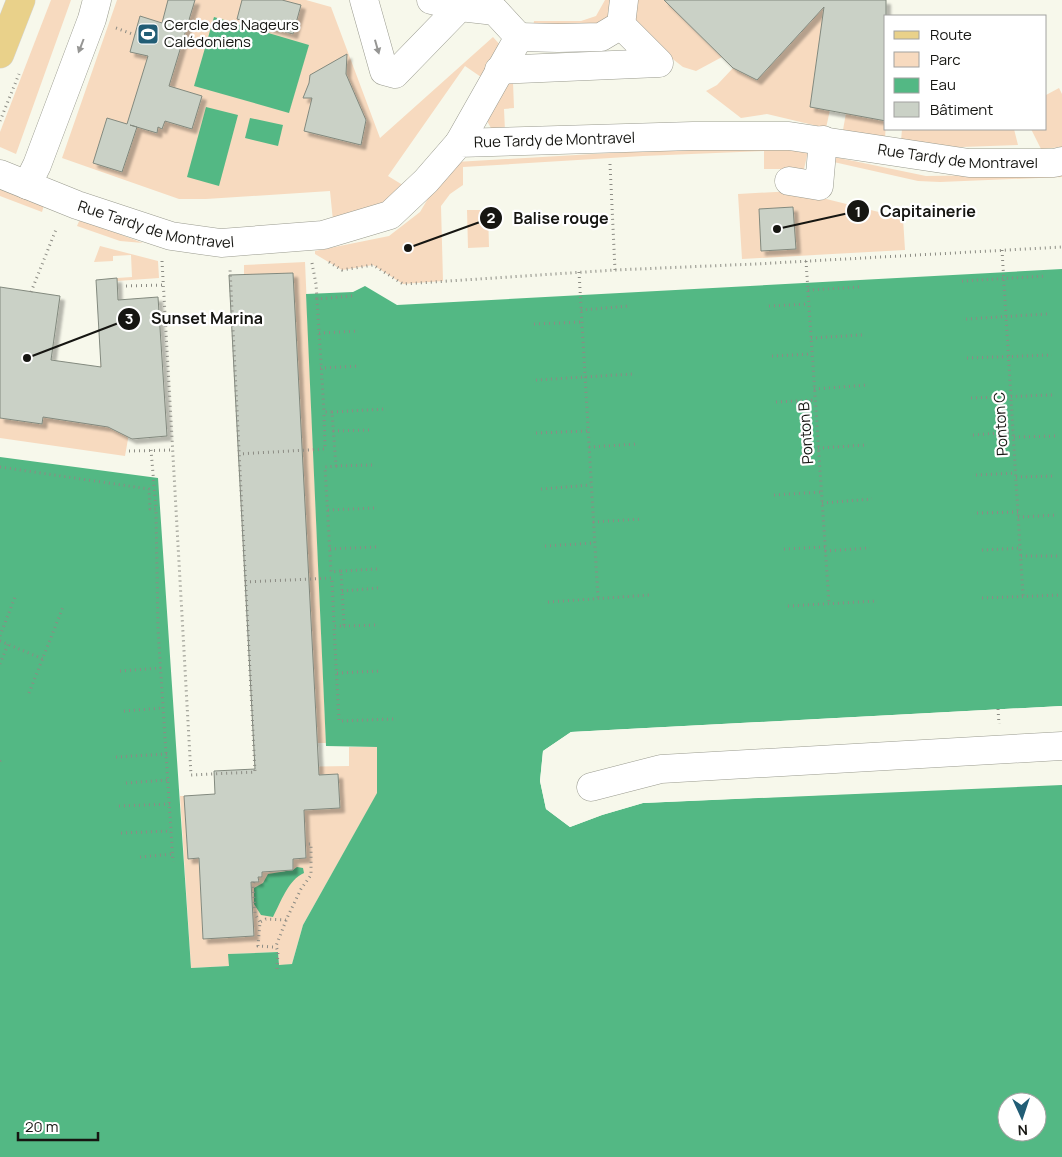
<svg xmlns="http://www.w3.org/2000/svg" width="1062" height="1157" viewBox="0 0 1062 1157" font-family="Manrope,sans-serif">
  <defs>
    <filter id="shadow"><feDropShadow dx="4.5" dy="4.5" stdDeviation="1" flood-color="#0004"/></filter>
  </defs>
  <rect width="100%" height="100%" fill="#f7f8eb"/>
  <g fill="#f7dabf">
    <polygon points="51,0 71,0 16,154 0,147 0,132"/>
    <polygon points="117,0 306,0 331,7 380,138 493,37 501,46 481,77 465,66 388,176 406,187 387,207 333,221 330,191 206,199 179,199 62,158"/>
    <polygon points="605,0 616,0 613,14 602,24 533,28 534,21 581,21 596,16"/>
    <polygon points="636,0 664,0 722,57 696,71 683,67 633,28"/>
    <polygon points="827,0 810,106 830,110 826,128 767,114 741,118 706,91 717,85 733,68 757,80 790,44"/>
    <polygon points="513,82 514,108 504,109 505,131 492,130 486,119 502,86"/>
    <polygon points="1059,88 1062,94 1062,147 1041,149 1031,129 1046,129 1046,95"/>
    <polygon points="846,113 886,121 885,139 843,130"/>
    <polygon points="902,129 964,129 974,130 978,129 1014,129 1018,145 934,148 901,141"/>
    <polygon points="791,148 926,176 1062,174 1062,177 940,182 918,181 807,156 804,169 764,169 764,151 643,156 463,167 463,185 450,194 441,206 443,281 403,284 373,265 342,270 315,254 315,251 389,236 420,212 445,170 456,162 679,149"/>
    <polygon points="0,188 44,205 42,212 0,196"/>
    <polygon points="794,191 903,218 905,250 742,259 738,194"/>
    <polygon points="467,210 488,210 489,247 468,248"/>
    <polygon points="80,219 143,243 120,241 77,226"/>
    <polygon points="100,246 158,261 159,278 117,281 117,278 132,277 131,255 113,256 113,261 94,262"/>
    <polygon points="305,262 326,743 317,743 293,273 244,275 244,265"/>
    <polygon points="122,361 128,439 125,456 0,438 0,418 42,424 43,417 92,424 101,362"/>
    <polygon points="349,747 377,747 377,794 303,925 292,964 279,966 278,952 229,954 229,966 191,968 180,796 184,796 188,858 199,858 203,938 253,936 238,883 258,882 258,877 262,877 262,872 293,870 293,859 306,858 305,834 287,811 340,808 338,774 262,778 287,767 349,766"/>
  </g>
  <g fill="#53b884" fill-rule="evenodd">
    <polygon points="214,17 309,45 289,113 194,86"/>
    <polygon points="206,107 238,115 219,186 187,177"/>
    <polygon points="250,118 283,125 278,146 245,138"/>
    <path d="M1062 269V706L571 732 543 751 540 781 546 809 570 827 602 815 643 803 1062 785V1157H0V457L158 478 191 968 229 966 228 954 278 952 279 965 292 964 303 925 377 793V747L326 746 306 294 353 292 365 286 397 305ZM1007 1102H1037V1132H1007Z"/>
    <path d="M297 867 303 868 304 873C288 880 281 902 273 917L261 915 254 904V888L263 883 268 874 293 870Z"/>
  </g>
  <polygon fill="#f7f8eb" points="1062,706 1062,708 572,735 546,753 543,780 549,808 571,824 601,812 643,801 1062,782 1062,784 643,803 602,815 570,827 546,809 540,781 543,751 571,732"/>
  <g fill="#cad1c6" stroke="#82897e" filter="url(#shadow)">
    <polygon points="168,0 195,0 169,86 202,96 192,129 165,121 162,129 158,127 157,133 130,125 137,127 122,172 93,163 107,118 127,124 148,56 130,52 140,16 162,23"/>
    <polygon points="242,0 282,0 301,5 293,34 237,19"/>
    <polygon points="664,0 886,0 886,121 810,107 824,7 757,80 733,68"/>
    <polygon points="347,54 346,74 366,120 361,145 304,131 312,98 303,98 309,83 310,75"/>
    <polygon points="793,207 796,249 761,251 759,209"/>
    <polygon points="293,273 319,775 338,774 340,808 304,810 306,858 293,859 293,870 262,872 262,877 258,877 259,882 251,882 254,936 203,939 199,858 188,859 184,796 215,794 214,771 255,769 229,275"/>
    <polygon points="117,278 118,300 158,297 167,436 132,439 108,427 43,417 42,424 0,418 0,287 60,296 51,360 101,367 96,280"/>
  </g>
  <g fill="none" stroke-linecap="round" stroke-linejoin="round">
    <g stroke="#9a9b8f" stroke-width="29">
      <g id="minor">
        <polyline points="364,0 384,71 395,74 460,7"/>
        <polyline points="431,0 460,7 495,11 519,37"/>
        <polyline points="499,70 659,63 621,25"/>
        <polyline points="459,143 519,37 558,38 601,37 621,25 624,0"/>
        <path id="s1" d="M0 174 77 205 171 236 221 243 323 235 390 215 426 181 459 143 693 136H789L969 163H1054L1062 161"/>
        <polyline points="789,181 819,186 823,140"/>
        <polyline points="27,185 37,165 92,19 97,0"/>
        <polyline points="591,787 661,769 1062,746"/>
      </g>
    </g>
    <g stroke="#d5d5d4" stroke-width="29">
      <polyline id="major" points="0,54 21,0"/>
    </g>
    <g stroke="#8c8c84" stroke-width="3" stroke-dasharray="1 4" stroke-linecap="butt">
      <polyline points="116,28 135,35"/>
      <polyline points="0,121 19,74"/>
      <polyline points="610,164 615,270"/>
      <polyline points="1002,250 1023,596"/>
      <polyline points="162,261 191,775 255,772 230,269"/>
      <polyline points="806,261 829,604"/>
      <polyline points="329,262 342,270 373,265 403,284 615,270 755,264 1062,247"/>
      <polyline points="312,263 316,284 317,299"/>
      <polyline points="579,272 598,598"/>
      <polyline points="962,281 1045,276"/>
      <polyline points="126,286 164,285"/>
      <polyline points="808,290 860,287"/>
      <polyline points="31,292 57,227"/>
      <polyline points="352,296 317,299 324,412 332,412 336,466 325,467 331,572 341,571 344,626 334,626 339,721 393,719"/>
      <polyline points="769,306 809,304"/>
      <polyline points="581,310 629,306"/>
      <polyline points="966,319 1047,314"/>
      <polyline points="534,324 582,322"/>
      <polyline points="319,333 358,331"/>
      <polyline points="811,338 862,335"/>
      <polyline points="772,356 812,354"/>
      <polyline points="967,358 1052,355"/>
      <polyline points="320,368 359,366"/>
      <polyline points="536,380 633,374"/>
      <polyline points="814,389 868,385"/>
      <polyline points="971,398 1052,395"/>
      <polyline points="776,402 815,400"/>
      <polyline points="332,412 385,409"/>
      <polyline points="333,431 370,430"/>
      <polyline points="536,433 588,431"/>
      <polyline points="973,435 1013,432"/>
      <polyline points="1014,437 1057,436"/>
      <polyline points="589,447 638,444"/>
      <polyline points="818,448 867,445"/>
      <polyline points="151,450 156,509"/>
      <polyline points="129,451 172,450"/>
      <polyline points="238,454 325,449 324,412"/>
      <polyline points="336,466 373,465"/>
      <polyline points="0,467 149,489 150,509 156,509 158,629 173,862"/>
      <polyline points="976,475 1016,473"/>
      <polyline points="1016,477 1056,476"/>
      <polyline points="541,489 591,485"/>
      <polyline points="774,495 821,492"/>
      <polyline points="822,503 872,499"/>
      <polyline points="328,510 374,508"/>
      <polyline points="977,513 1018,512"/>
      <polyline points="1018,517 1057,515"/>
      <polyline points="593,522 641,519"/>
      <polyline points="545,546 595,543"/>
      <polyline points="330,549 376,547"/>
      <polyline points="784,549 825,547"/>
      <polyline points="982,550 1020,548"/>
      <polyline points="825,551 870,548"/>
      <polyline points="1021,556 1059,556"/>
      <polyline points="341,571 377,569"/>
      <polyline points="245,582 332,578 334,626"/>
      <polyline points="342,591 378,588"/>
      <polyline points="982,598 1062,595"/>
      <polyline points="548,602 650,595"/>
      <polyline points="788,606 877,601"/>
      <polyline points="344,626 378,625"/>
      <polyline points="0,636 15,597"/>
      <polyline points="0,641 43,659"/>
      <polyline points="0,664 8,644"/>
      <polyline points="120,671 161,668"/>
      <polyline points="337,673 381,671"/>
      <polyline points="29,693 63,607"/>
      <polyline points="998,709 999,724"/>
      <polyline points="124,711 163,708"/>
      <polyline points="116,757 167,754"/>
      <polyline points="0,761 1,760"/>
      <polyline points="126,783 168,780"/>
      <polyline points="119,806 170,804"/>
      <polyline points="121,833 171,831"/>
      <polyline points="140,857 173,854"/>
      <polyline points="254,882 253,885 255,914 260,922"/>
      <polyline points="273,947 258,946 260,922 266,919 286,920"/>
      <polyline points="277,969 278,952 276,946 287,918 301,889 311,875 311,844 306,844"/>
    </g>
    <use href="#minor" stroke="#fff" stroke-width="28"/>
    <use href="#major" stroke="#e9d18a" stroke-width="28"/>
  </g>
  <defs><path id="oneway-solid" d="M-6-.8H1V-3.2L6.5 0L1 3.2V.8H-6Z" transform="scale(1.25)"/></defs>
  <g fill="#969694">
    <use href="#oneway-solid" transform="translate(81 46) rotate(111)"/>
    <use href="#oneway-solid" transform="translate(377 47) rotate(74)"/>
  </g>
  <defs>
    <g id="stadium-square" transform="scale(1.125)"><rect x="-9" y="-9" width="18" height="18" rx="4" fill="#215d75" stroke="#fff"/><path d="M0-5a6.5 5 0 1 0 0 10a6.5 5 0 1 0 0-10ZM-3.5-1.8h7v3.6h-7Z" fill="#fff"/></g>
  </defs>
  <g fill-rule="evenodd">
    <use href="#stadium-square" x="148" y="34"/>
  </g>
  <g text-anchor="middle" stroke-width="4.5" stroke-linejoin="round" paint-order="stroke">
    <g font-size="15" fill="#161612" stroke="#fff" text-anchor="start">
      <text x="164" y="30">Cercle des Nageurs<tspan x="164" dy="17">Calédoniens</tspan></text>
    </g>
    <g font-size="15" fill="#161612" stroke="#fff">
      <text dy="5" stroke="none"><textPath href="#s1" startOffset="600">Rue Tardy de Montravel</textPath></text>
      <text dy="5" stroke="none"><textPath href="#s1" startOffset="1005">Rue Tardy de Montravel</textPath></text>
      <text dy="5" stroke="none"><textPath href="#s1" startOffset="165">Rue Tardy de Montravel</textPath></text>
      <text transform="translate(1001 424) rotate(-93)" y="5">Ponton C</text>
      <text transform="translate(806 433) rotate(-94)" y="5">Ponton B</text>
    </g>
  </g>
  <path fill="none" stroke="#161612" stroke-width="2" d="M777 229L858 211M408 248L491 218M27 358L129 319"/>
  <g fill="#161612" stroke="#fff" stroke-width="2">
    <circle cx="777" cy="229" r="5"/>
    <circle cx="408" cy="248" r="5"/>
    <circle cx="27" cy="358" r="5"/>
    <circle cx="858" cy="211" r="12"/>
    <circle cx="491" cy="218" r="12"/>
    <circle cx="129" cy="319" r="12"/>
  </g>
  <g font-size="15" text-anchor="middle" font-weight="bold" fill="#fff">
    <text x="858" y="217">1</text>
    <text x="491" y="223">2</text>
    <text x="129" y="324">3</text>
  </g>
  <g font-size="16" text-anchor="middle" font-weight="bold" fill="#161612" stroke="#fff" stroke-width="4.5" stroke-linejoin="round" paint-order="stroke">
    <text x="928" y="217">Capitainerie</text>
    <text x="561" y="224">Balise rouge</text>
    <text x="207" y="324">Sunset Marina</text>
  </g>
  <rect x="884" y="15" width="162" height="115" fill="#ffffff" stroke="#a2a2a0"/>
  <rect x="894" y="31" width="25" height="8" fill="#e9d18a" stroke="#a2a2a0"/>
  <text x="930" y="40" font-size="15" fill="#161612">Route</text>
  <rect x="894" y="52" width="25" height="15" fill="#f7dabf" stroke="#a2a2a0"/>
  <text x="930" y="65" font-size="15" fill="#161612">Parc</text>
  <rect x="894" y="78" width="25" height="15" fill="#53b884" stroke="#a2a2a0"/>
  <text x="930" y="90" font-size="15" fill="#161612">Eau</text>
  <rect x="894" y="102" width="25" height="15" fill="#cad1c6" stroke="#a2a2a0"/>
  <text x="930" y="115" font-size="15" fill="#161612">Bâtiment</text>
  <g transform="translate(1022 1117) rotate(177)"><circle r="24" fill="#ffffff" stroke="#a2a2a0"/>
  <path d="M0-4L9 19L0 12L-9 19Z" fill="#215d75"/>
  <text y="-8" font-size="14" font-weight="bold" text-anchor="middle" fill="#161612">N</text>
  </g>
  <path d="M18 1132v8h80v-8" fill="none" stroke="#161612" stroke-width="2.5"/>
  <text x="25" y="1132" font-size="15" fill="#161612" stroke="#ffffff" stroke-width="4" paint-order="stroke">20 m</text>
</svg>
